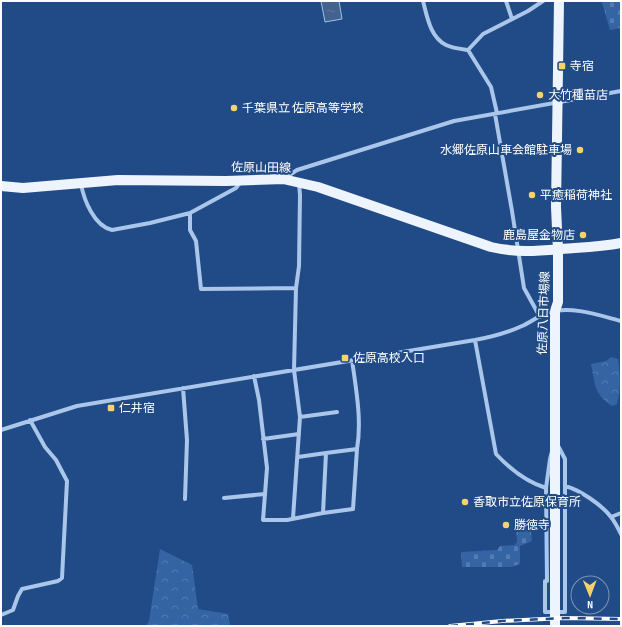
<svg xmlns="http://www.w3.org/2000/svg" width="622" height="627" font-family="'Sofia Sans Condensed','Noto Sans JP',sans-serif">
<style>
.forest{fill:url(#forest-crowns)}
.cemetery{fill:url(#cemetery-stones)}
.water{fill:url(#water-ripples);stroke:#9ec0eb}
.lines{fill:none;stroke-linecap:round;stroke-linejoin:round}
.minor{stroke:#aac6ea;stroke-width:4}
.primary{stroke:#eef4fe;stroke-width:10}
.rail-casing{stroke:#fff;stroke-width:4}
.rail{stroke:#214b86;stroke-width:2.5;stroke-dasharray:8;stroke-linecap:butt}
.poi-dot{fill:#f6d26c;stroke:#214b86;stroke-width:1.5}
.labels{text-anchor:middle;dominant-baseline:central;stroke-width:4;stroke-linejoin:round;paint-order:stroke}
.poi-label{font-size:12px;fill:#fff;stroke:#214b86;text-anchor:start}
.street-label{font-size:12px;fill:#fff;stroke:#214b86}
</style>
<defs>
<pattern id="forest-crowns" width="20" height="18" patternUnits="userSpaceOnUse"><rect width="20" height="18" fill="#3564a4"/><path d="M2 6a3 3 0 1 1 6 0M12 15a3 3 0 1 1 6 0" fill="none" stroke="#537bb2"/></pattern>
<pattern id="cemetery-stones" width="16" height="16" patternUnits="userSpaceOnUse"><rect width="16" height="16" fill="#3564a4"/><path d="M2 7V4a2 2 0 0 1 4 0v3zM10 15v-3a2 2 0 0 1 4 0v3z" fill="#537bb2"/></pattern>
<pattern id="water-ripples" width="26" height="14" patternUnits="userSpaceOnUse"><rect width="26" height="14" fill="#43628d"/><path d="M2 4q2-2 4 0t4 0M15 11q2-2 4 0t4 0" fill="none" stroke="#5f7a9e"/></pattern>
</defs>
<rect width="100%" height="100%" fill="#214b86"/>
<!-- forest -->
<path class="forest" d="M611 357 618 359C620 373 621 390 617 404L612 406C594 394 595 384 591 364L606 361Z
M160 549 192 565 198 609 228 614 230 625 229 626H146L149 621Z"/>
<!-- cemetery -->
<path class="cemetery" d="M599 1H621V28L610 30 602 2Z
M530 523 532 541 520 546V564L511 567H462L461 552 497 550 500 546 515 545 517 542 516 524Z"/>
<!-- water -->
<path class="water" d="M321 1H339L342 19 325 22Z"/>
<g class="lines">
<!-- minor -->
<path class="minor" d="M423 1C427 16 430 37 446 45 452 48 461 49 468 50L491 87 497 113
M506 1 512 19
M468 50 483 34 528 11 543 1
M495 114 512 211 524 288 540 317
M285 178 297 170 454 121 621 91
M81 184C84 200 94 226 112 230L150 223 190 213 236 188 241 181
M190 213V230L196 241 201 289 296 288
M475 340 496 454C510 469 526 482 546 488
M352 360C356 389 362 420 357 449
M254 376 259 400 267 468 263 520H287L323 513 326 453 298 457
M183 388 187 440 185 499
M300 417 337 412
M1 430 77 406 475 340C491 337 507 333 522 326 530 323 541 314 549 312 573 306 598 315 621 321
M263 439 299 434
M555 440 565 459V612H545V581H547L546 488 550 459Z
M565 486C580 490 602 505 611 517 615 522 618 528 621 534
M224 498 265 494
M323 513 353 509 357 449 326 453
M611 517 621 513
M293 518 300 417 294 370 296 288 299 266 300 195 299 183
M1 615 13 610 18 596 22 589 58 581 62 578 67 481 56 460 45 447 30 420"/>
<!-- primary -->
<path class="primary" d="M1 186 23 188 118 180 226 181 283 179 318 187 491 247C521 254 545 250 575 248 590 247 605 246 621 243
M555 626V311L558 302V250L556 207 559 1"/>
<defs>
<path id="rail" d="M450 626 502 621 565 618 621 619"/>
</defs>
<!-- rail casing -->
<use href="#rail" class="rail-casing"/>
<!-- rail -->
<use href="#rail" class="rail"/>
</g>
<!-- markers -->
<g class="poi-dot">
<rect x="558" y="62" width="8" height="8" rx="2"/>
<circle cx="540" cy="95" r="4"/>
<circle cx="234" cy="108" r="4"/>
<circle cx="580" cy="150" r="4"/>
<circle cx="532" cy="195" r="4"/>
<circle cx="583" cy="235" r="4"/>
<rect x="341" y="354" width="8" height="8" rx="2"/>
<rect x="107" y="404" width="8" height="8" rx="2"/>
<circle cx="465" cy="502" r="4"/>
<circle cx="506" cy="525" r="4"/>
</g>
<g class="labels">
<!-- poi labels -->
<g class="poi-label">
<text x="570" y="66">寺宿</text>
<text x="548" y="95">大竹種苗店</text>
<text x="242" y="108">千葉県立 佐原高等学校</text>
<text x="572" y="150" text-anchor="end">水郷佐原山車会館駐車場</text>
<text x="540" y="195">平癒稲荷神社</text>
<text x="575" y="235" text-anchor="end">鹿島屋金物店</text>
<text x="353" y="358">佐原高校入口</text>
<text x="119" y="408">仁井宿</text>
<text x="473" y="502">香取市立佐原保育所</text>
<text x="514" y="525">勝徳寺</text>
</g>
<!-- street labels -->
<g class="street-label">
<text transform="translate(261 168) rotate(1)">佐原山田線</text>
<text transform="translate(544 313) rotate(-88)">佐原八日市場線</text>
</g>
</g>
<!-- border -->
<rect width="622" height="627" fill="none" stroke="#ffffff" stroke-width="4"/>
<!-- north arrow -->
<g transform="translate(590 595) rotate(179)"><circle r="19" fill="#214b86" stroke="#7a93b6"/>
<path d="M0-3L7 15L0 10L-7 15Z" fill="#f6d26c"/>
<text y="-6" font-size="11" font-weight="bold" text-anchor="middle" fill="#ffffff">N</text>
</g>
</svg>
